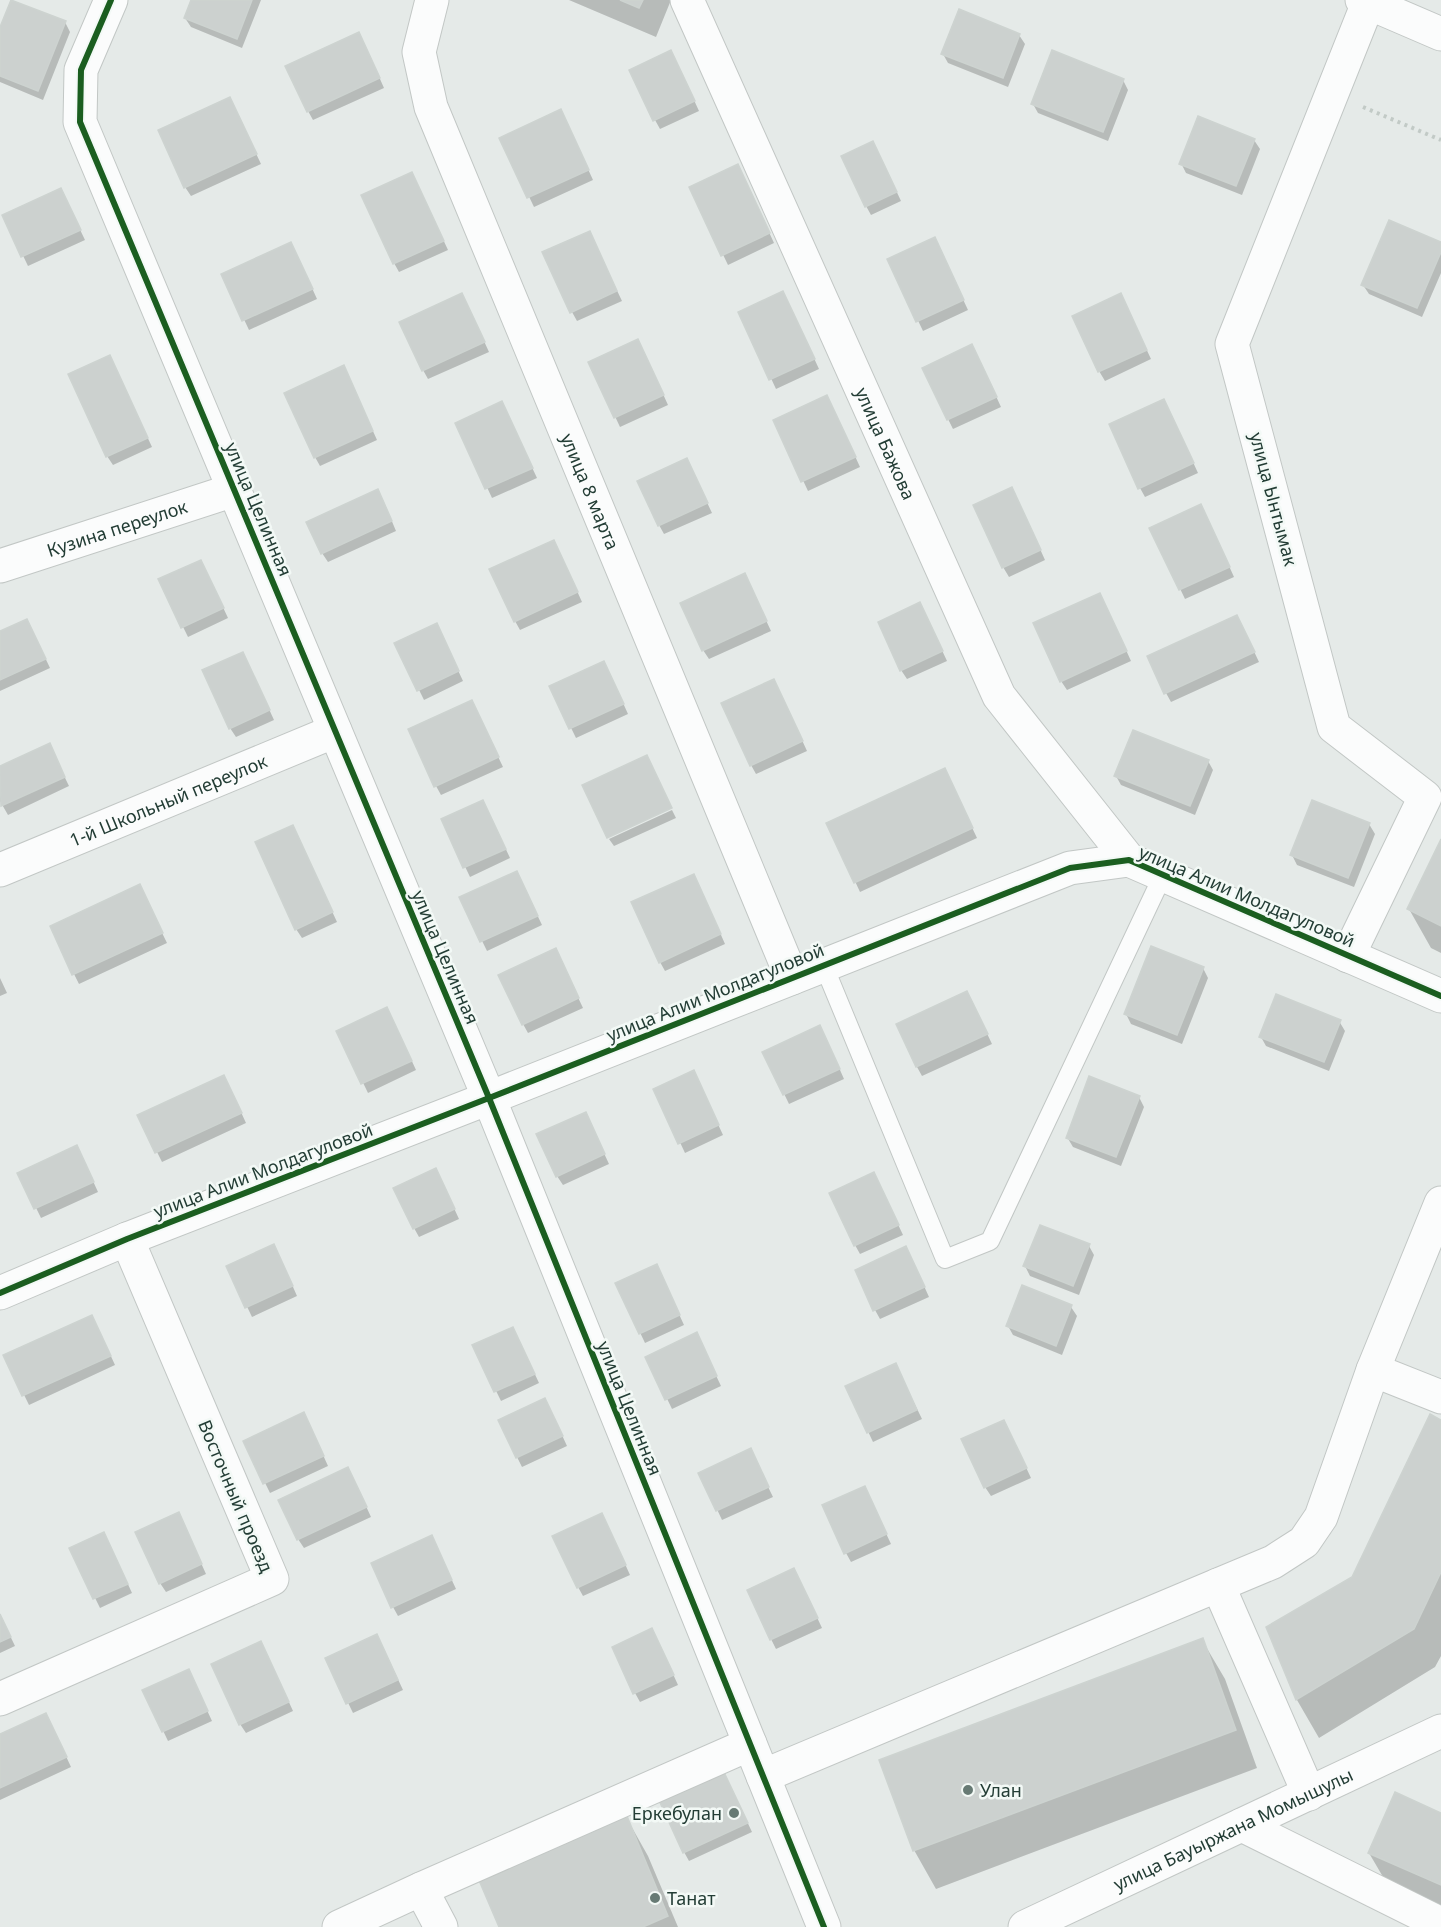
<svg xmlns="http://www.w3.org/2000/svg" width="1441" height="1927" font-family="'Noto Sans',sans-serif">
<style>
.shadow{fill:#0003}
.building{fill:#ccd1cf;stroke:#cdd3d0;stroke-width:1.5}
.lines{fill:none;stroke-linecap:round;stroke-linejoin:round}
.service-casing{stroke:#c2c7c5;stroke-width:20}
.minor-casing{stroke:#c2c7c5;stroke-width:35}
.tertiary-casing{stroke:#c2c7c5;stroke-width:35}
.path{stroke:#c2cac6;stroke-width:4;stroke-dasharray:3 4.5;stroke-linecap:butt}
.service{stroke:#fbfcfc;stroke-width:18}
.minor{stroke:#fbfcfc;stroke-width:33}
.tertiary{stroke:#fbfcfc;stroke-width:33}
.cycleway-casing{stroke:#f3f9f6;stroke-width:10}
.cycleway{stroke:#1b5e20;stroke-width:6}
.poi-dot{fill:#677a74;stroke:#f3f9f6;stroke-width:2}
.labels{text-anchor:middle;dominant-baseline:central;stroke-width:5;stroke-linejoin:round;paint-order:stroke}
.street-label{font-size:18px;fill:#233d35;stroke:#f3f9f6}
.poi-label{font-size:18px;fill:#233d35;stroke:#f3f9f6;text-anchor:start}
</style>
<rect width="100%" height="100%" fill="#e5eae8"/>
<!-- shadow -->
<path class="shadow" d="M192 0H261L242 48 191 27 185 18Z
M569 0H671L656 37Z
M65 22 70 32 43 100 0 82V31Z
M1019 35 1025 44 1008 87 948 63 943 54Z
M364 43 384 88 313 120 308 111Z
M676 61 699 111 660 129 655 120Z
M1123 80 1128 90 1108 141 1038 113 1033 104Z
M230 99 261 164 191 196 185 187Z
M566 121 593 180 534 207 501 138Z
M1254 140 1260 149 1242 195 1186 173 1181 163Z
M878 152 901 201 871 215 866 206Z
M412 173 448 250 399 272 394 263Z
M743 176 774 243 728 265 691 188Z
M61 190 85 240 28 266 4 216Z
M594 242 622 301 577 321 572 312Z
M1441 244V273L1422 317 1369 294 1363 285Z
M939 248 968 310 923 331 889 260Z
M296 253 317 299 249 330 223 275Z
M788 302 819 369 776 389 740 312Z
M467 304 489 352 428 379 423 370Z
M1125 304 1151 359 1105 381 1099 371Z
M643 350 668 405 620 427 590 363Z
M977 355 1001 407 953 429 948 419Z
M114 366 152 447 113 465 107 456Z
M348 376 377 440 320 466 315 457Z
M832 406 860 467 808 491 775 421Z
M1169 410 1198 473 1145 497 1140 488Z
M506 412 537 478 492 498 457 423Z
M687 460 712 513 664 534 659 525Z
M1017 498 1045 560 1009 577 1003 567Z
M383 500 396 531 328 562 322 553Z
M1206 515 1234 577 1185 599 1151 528Z
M559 551 582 602 520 630 515 621Z
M206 571 228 618 188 637 160 580Z
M749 584 771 631 709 659 703 650Z
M1105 604 1131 661 1067 690 1061 681Z
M925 614 947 661 907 679 901 670Z
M1242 626 1259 662 1171 702 1166 693Z
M32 630 50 668 0 691V633Z
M441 634 463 681 424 700 396 643Z
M248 663 274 720 236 737 230 728Z
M609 672 628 714 576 738 551 687Z
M779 690 807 751 756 774 751 765Z
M472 702 503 767 441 795 436 786Z
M49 745 69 786 8 815 0 801V767Z
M1208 761 1213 770 1195 815 1121 785 1116 776Z
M949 779 977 838 860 892 828 823Z
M672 810 676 818 614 846 609 839Z
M488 811 510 858 470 877 443 820Z
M1369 824 1375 834 1354 887 1297 865 1292 855Z
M293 827 337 922 302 938 296 929Z
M1441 842V953L1431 948 1409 909Z
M517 873 542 925 487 951 461 898Z
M699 885 725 944 665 971 660 962Z
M144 896 167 943 79 984 74 974Z
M560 959 583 1008 528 1033 523 1024Z
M1203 968 1208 978 1182 1044 1131 1024 1126 1014Z
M0 978 7 993 0 996Z
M972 1002 992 1044 922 1076 917 1067Z
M392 1018 416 1070 368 1093 338 1031Z
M1339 1021 1345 1031 1329 1071 1266 1046 1261 1037Z
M825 1036 844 1079 789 1104 764 1052Z
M698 1081 723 1135 685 1153 655 1089Z
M229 1086 246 1123 162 1162 139 1116Z
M1139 1097 1144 1107 1121 1166 1073 1147 1067 1137Z
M590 1123 609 1164 563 1185 557 1176Z
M82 1157 98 1192 41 1218 19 1173Z
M441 1180 459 1219 419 1237 414 1228Z
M879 1184 903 1235 860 1254 855 1245Z
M1089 1246 1094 1255 1079 1295 1030 1276 1025 1266Z
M279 1255 297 1296 252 1317 228 1267Z
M911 1257 929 1297 880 1319 875 1310Z
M661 1275 684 1325 645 1343 617 1284Z
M1023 1287 1071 1307 1077 1316 1062 1355 1013 1335 1008 1326Z
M97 1326 115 1365 29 1405 5 1356Z
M518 1338 539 1383 501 1401 474 1346Z
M701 1344 721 1386 672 1409 647 1357Z
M900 1374 922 1419 873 1442 847 1387Z
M550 1409 567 1446 522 1467 517 1457Z
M1441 1421V1656L1435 1667 1319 1738 1297 1700 1268 1627 1353 1578Z
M309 1424 328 1466 270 1493 245 1442Z
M1009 1431 1031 1478 991 1496 985 1487Z
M755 1460 773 1497 722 1520 700 1473Z
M353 1478 371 1517 304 1548 298 1539Z
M869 1497 891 1544 851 1562 846 1553Z
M183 1523 206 1574 166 1592 160 1583Z
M607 1524 630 1575 583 1596 578 1587Z
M109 1543 132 1593 100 1608 71 1549Z
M436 1546 456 1589 398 1616 393 1607Z
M799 1579 822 1628 776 1649 771 1639Z
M0 1615 15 1646 0 1653Z
M657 1639 678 1685 640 1702 635 1693Z
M1202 1640 1225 1679 1257 1768 936 1889 914 1850Z
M382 1645 403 1690 353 1713 327 1659Z
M266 1652 293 1711 246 1733 240 1724Z
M193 1680 212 1721 168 1741 144 1691Z
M51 1724 71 1767 0 1800V1736Z
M727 1779 752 1832 689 1861 684 1852Z
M1441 1814V1907L1386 1882 1369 1853Z
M626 1817 648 1856 678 1927H500Z"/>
<!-- building -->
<path class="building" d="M11 0 66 21 38 91 0 76V27Z
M191 0H252L237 39 184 18Z
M620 0H643L639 8Z
M959 9 1020 34 1003 78 941 54Z
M359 32 380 78 307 112 285 66Z
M671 50 695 101 653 121 629 70Z
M1052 50 1124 79 1103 132 1031 104Z
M230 97 257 154 184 188 158 130Z
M561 109 589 170 527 198 499 138Z
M1198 116 1255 139 1236 186 1179 164Z
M873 141 897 192 865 207 841 156Z
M738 164 770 233 721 256 689 187Z
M412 172 444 241 393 264 361 195Z
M61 188 81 230 21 257 2 215Z
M1389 220 1441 242V252L1417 308 1361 285Z
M590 231 617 291 570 313 542 252Z
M935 237 964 300 916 322 887 259Z
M291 242 313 289 242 321 221 274Z
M783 291 815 359 769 380 738 312Z
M462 293 485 342 422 371 399 322Z
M1121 293 1147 350 1098 372 1072 316Z
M638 339 664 395 614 418 588 362Z
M972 344 997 397 947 420 922 368Z
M110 355 148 438 106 457 68 374Z
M344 365 373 431 314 458 284 393Z
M827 395 856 457 801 482 773 420Z
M1164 399 1194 463 1138 489 1109 424Z
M502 401 533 468 485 489 455 423Z
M687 458 708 503 658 526 637 481Z
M1012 487 1041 550 1002 568 973 505Z
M378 489 392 521 321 554 306 522Z
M1201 504 1230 567 1179 590 1149 528Z
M554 540 578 592 514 622 489 569Z
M201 560 224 608 181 628 158 579Z
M745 573 767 621 702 651 680 603Z
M1100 593 1127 651 1060 682 1033 623Z
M920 602 943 651 900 671 878 622Z
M1237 615 1255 652 1164 694 1147 656Z
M27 619 46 659 0 680V631Z
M437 623 459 671 417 691 394 643Z
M243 652 270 710 229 729 202 670Z
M604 661 624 704 569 729 549 686Z
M774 679 803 741 750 766 721 703Z
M472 700 499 757 434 787 408 729Z
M1133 730 1209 760 1190 806 1114 776Z
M50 743 65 777 1 806 0 766Z
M647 755 672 808 607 838 582 785Z
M945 768 973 828 854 883 826 823Z
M483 800 506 849 463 868 441 819Z
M1312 800 1370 823 1348 878 1290 855Z
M293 825 333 912 295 930 255 842Z
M1441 839V926L1407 909Z
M517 871 538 916 480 942 459 897Z
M694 874 721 934 659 963 631 902Z
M140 884 163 933 72 975 50 926Z
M1151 946 1204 967 1177 1035 1124 1014Z
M556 948 579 998 522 1025 498 975Z
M967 991 988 1034 916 1067 896 1024Z
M1276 994 1341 1020 1324 1062 1259 1037Z
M387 1007 412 1061 361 1084 336 1031Z
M820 1025 840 1069 783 1095 762 1052Z
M694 1070 719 1125 678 1144 653 1089Z
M224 1075 242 1113 155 1153 137 1115Z
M1089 1076 1140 1096 1116 1157 1066 1138Z
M586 1112 605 1154 556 1177 536 1134Z
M77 1145 94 1182 34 1209 17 1173Z
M436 1168 455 1209 413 1229 393 1188Z
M874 1172 899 1225 854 1246 829 1193Z
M1040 1225 1090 1244 1073 1286 1023 1266Z
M274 1244 293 1286 245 1308 226 1266Z
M906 1246 925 1287 873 1311 855 1270Z
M657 1264 680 1315 639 1334 615 1283Z
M1022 1285 1072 1305 1056 1346 1006 1326Z
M92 1315 111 1356 22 1396 3 1355Z
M513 1327 535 1374 494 1392 472 1345Z
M697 1332 717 1376 665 1400 645 1357Z
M896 1363 917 1410 867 1433 845 1386Z
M545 1398 563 1436 516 1458 498 1420Z
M304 1412 324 1456 263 1484 243 1441Z
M1430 1414 1441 1420V1572L1414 1629 1296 1700 1266 1627 1352 1577Z
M1004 1420 1027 1468 984 1488 961 1439Z
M751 1448 769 1487 716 1511 698 1473Z
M348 1467 367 1507 297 1540 278 1500Z
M865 1486 887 1534 844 1554 822 1505Z
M179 1512 202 1564 159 1584 135 1532Z
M602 1513 626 1565 577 1588 552 1536Z
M104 1532 128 1584 93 1599 69 1548Z
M432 1535 452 1580 391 1608 371 1563Z
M794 1568 818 1618 770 1640 747 1590Z
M0 1614 11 1637 0 1642Z
M652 1628 674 1675 633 1694 612 1647Z
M377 1634 398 1680 346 1704 325 1658Z
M1203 1638 1236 1730 913 1851 879 1760Z
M261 1641 289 1702 239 1725 211 1664Z
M189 1669 208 1711 162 1732 142 1690Z
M46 1713 67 1757 0 1788V1734Z
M722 1768 748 1823 683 1853 658 1798Z
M1395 1792 1441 1813V1885L1368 1853Z
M627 1816 668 1916 643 1927H499L478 1878Z"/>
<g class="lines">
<defs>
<path id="service" d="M824 966 945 1259 990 1241 1163 875"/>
<g id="minor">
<path d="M111 0 81 70 80 122 489 1098 824 1927"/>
<path id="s1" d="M432 0 419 52 431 107 792 978"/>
<path id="s2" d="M687 0 999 696 1129 860"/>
<path id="s3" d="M0 566 234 490"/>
<path id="s4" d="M0 870 335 731"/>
<path d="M1348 956 1425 797 1334 727 1232 344 1368 3"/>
<path d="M0 1293 127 1239 489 1098 1070 868 1129 860 1441 996"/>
<path d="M1373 1370 1441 1397"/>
<path d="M1218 1585 1309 1794"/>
<path d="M0 1699 272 1579 127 1239"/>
<path d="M763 1776 1218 1585 1273 1562 1304 1542 1321 1517 1373 1370 1441 1203"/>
<path d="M1242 1825 1441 1924"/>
<path d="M421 1889 441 1927"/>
<path d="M339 1927 421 1889 750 1744"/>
<path id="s5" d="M1025 1927 1441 1731"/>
</g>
<path id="tertiary" d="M1362 0 1441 34"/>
</defs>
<!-- service casing -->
<use href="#service" class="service-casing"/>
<!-- minor casing -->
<use href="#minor" class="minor-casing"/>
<!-- tertiary casing -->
<use href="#tertiary" class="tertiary-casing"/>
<!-- path -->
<path class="path" d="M1363 107 1441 140"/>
<!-- service -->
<use href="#service" class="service"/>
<!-- minor -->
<use href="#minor" class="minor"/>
<!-- tertiary -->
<use href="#tertiary" class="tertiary"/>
<defs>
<path id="cycleway" d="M111 0 81 70 80 122 489 1098 824 1927
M0 1293 127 1239 489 1098 1070 868 1129 860 1441 996"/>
</defs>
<!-- cycleway casing -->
<use href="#cycleway" class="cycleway-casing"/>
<!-- cycleway -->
<use href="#cycleway" class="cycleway"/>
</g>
<!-- markers -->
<g class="poi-dot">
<circle cx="968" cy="1790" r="6"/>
<circle cx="734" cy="1813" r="6"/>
<circle cx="655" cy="1898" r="6"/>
</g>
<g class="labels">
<!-- street labels -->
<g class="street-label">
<text stroke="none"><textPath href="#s2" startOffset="486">улица Бажова</textPath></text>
<text stroke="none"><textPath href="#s1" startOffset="526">улица 8 марта</textPath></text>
<text transform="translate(1274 499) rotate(75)">улица Ынтымак</text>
<text transform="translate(259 509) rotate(67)">улица Целинная</text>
<text stroke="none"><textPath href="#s3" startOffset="123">Кузина переулок</textPath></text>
<text stroke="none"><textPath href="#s4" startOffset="182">1-й Школьный переулок</textPath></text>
<text transform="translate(1247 896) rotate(23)">улица Алии Молдагуловой</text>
<text transform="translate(446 957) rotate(67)">улица Целинная</text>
<text transform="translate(715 992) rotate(-22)">улица Алии Молдагуловой</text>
<text transform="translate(263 1170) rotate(-21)">улица Алии Молдагуловой</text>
<text transform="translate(630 1408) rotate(68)">улица Целинная</text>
<text transform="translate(236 1496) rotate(67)">Восточный проезд</text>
<text stroke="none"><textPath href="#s5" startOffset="230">улица Бауыржана Момышулы</textPath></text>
</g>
<!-- poi labels -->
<g class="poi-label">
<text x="980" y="1790">Улан</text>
<text x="722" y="1813" text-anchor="end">Еркебулан</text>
<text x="667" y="1898">Танат</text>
</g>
</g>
</svg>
